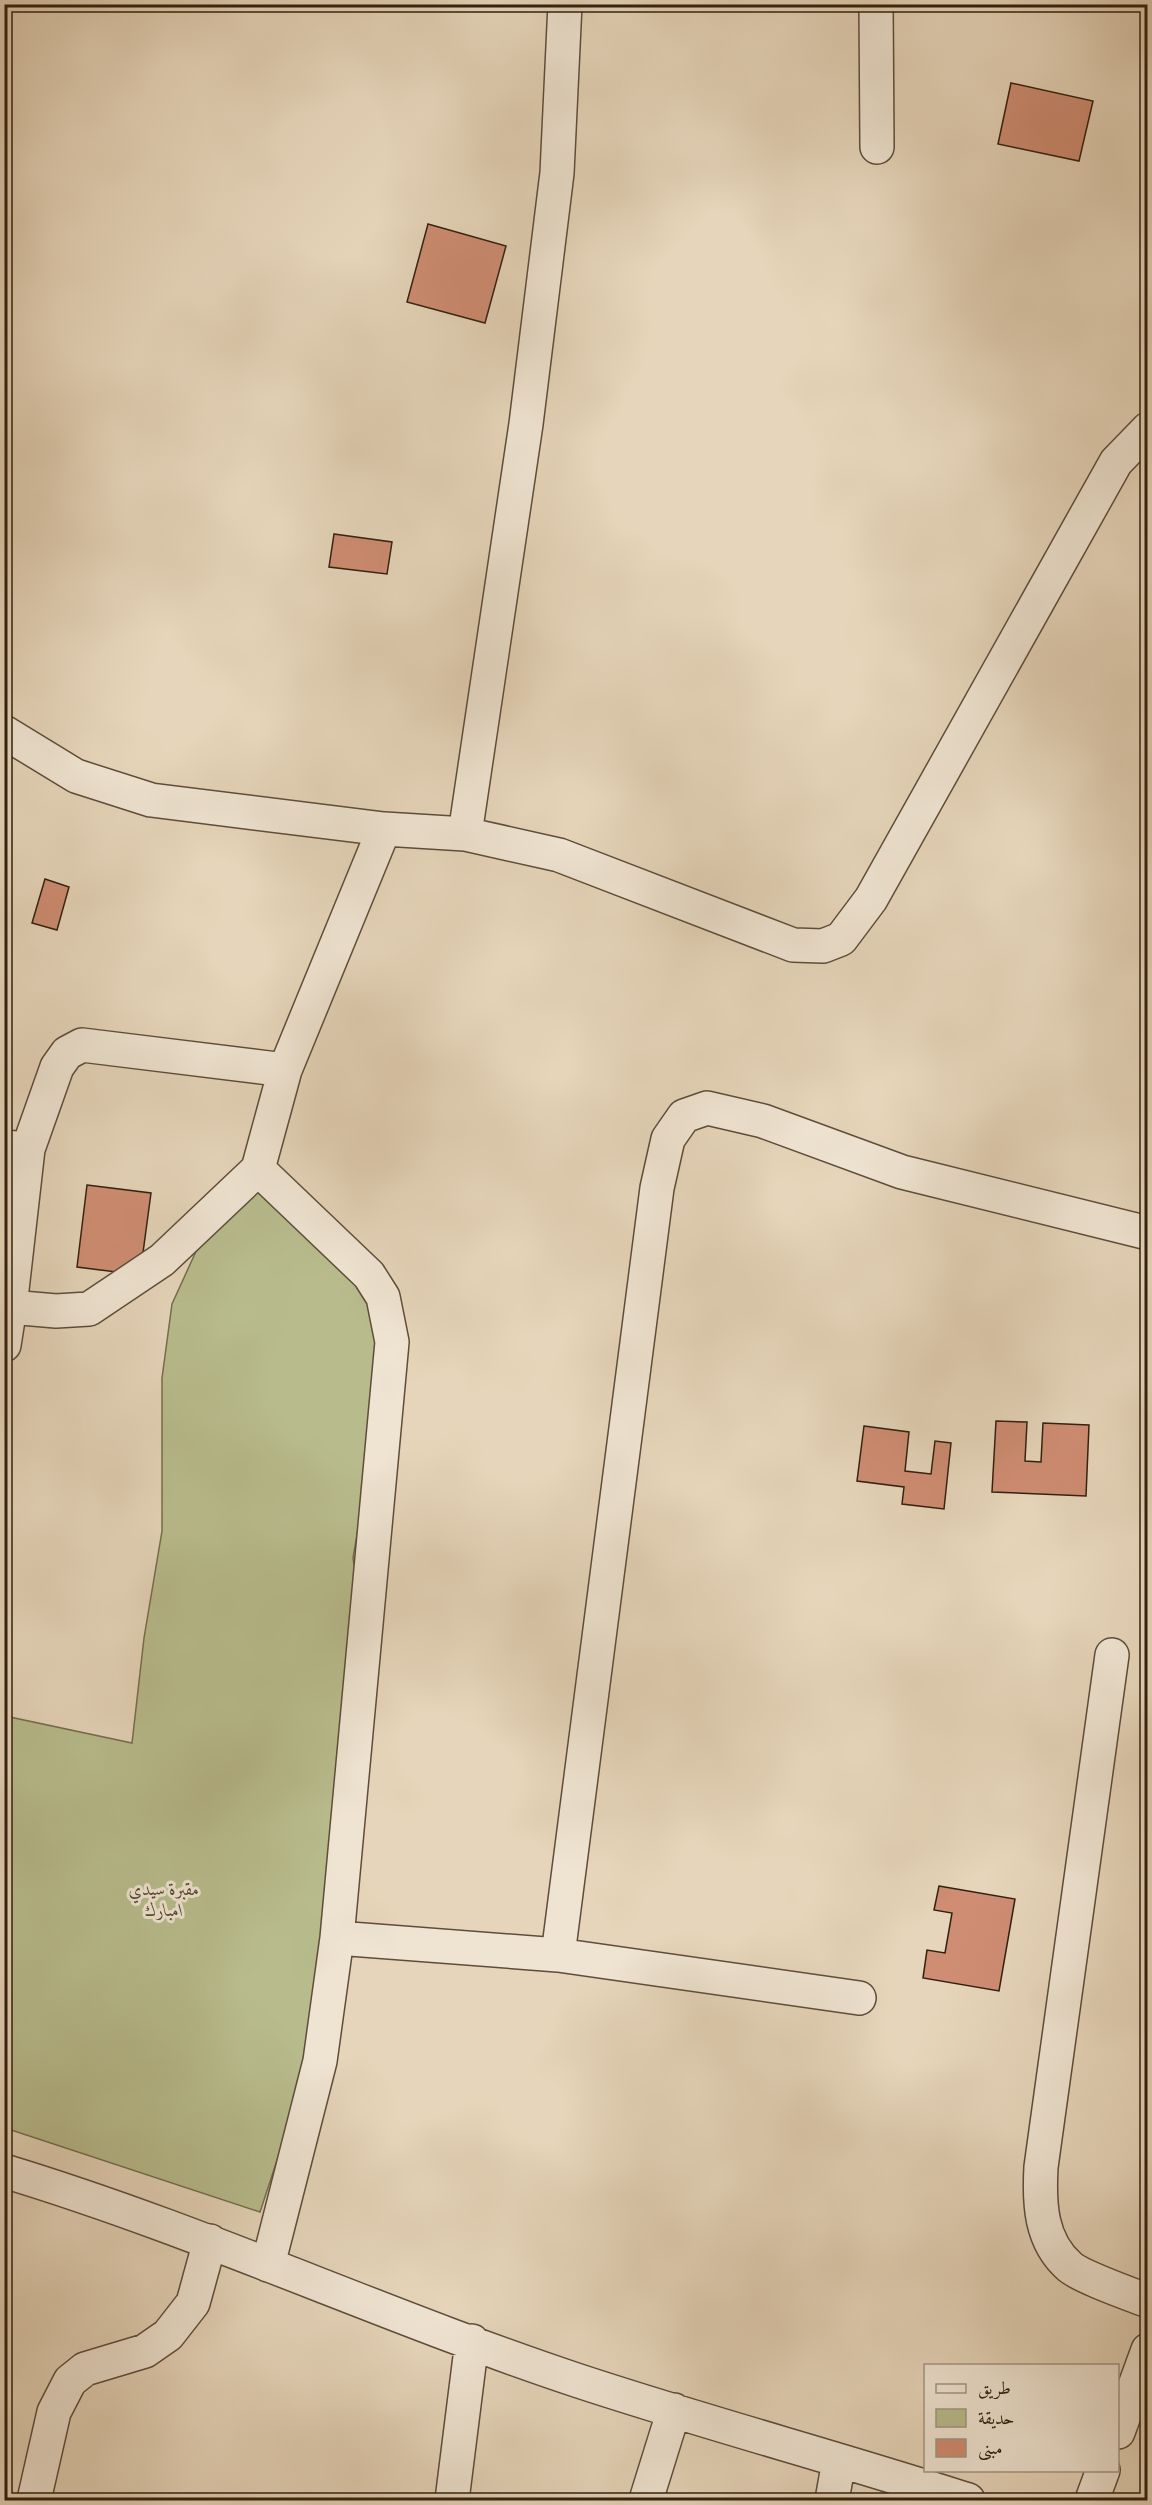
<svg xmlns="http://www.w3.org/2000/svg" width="1152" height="2505" font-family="'IM FELL English',Amiri,serif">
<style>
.green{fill:#b8bc8d;stroke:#746e4e;stroke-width:1.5}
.building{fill:#cf8d73;stroke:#31200f;stroke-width:1.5}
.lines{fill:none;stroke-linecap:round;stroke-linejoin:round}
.minor-casing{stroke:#5e4d3a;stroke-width:36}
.minor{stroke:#efe4d2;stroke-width:33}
.labels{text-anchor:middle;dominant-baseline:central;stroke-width:6;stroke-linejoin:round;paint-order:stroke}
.park-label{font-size:18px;font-style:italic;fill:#53472e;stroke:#efe4d2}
</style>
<rect width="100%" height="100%" fill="#e6d5ba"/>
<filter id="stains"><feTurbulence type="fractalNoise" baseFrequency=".00333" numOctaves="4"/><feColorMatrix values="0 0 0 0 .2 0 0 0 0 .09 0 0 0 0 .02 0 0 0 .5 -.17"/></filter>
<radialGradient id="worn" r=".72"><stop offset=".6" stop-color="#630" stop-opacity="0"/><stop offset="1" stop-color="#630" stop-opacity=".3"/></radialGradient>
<!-- green -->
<path class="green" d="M280 1181 383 1307 370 1459 353 1558 360 1605 322 2012 296 2103 260 2212 5 2128V1716L132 1743 144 1638 162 1531V1378L172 1304 208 1225 244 1195Z"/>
<!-- building -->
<path class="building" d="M1011 83 1093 101 1079 161 998 144Z
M428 224 506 246 485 323 407 302Z
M334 534 392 542 387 574 329 567Z
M45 879 69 887 57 930 32 923Z
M87 1185 151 1193 140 1275 77 1267Z
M996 1421 1027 1422 1025 1461 1041 1462 1043 1423 1089 1425 1086 1496 992 1492Z
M864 1426 909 1432 905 1471 931 1474 935 1441 951 1443 944 1509 902 1504 904 1487 857 1481Z
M939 1886 1015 1899 999 1991 923 1978 927 1950 945 1953 952 1913 934 1910Z"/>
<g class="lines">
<defs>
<path id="minor" d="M876 4 877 147
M4 732 76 776 151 800 384 829 465 834 559 855 793 945 823 946 841 939 871 899 1116 462 1148 429
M465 834 526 424 557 173 565 4
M4 1147 28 1149 10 1307
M28 1149 57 1067 67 1053 82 1045 285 1070
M4 1345 10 1307 56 1311 89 1309 162 1260 258 1169
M1112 1655 1041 2167C1039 2203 1040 2241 1070 2267 1082 2277 1130 2294 1148 2301
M337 1938 558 1955 657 1188 668 1139 684 1116 707 1108 763 1121 902 1172 1148 1233
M558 1955 859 1998
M4 2171C199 2230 384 2316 576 2380 706 2423 838 2458 968 2500
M268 2265 320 2061 337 1938 392 1342 383 1297 369 1275 258 1169 285 1070 384 829
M1118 2432 1148 2350
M34 2500 54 2412 70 2381 85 2369 145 2351 168 2335 193 2303 210 2241
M452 2500 472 2341
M646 2500 674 2410
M832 2500 839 2461
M1092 2500 1103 2470"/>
</defs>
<!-- minor casing -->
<use href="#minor" class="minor-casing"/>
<!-- minor -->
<use href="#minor" class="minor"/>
</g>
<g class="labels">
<!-- park labels -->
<g class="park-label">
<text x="164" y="1890">مقبرة سيدي<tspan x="164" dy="21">امبارك</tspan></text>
</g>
</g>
<!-- margin -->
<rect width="1152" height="2505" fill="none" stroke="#e6d5ba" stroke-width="24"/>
<rect x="6" y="6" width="1140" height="2493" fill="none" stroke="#31200f" stroke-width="3"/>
<rect x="12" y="12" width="1128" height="2481" fill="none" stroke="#31200f" stroke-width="1.5"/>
<!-- legend -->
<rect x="924" y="2364" width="195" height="108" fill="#efe4d2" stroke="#a39684" stroke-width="1.5"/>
<rect x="936" y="2384" width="30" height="9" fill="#efe4d2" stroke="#a39684" stroke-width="1.5"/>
<text x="978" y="2394" font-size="18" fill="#31200f">طريق</text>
<rect x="936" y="2409" width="30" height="18" fill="#b8bc8d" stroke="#a39684" stroke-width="1.5"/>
<text x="978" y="2424" font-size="18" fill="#31200f">حديقة</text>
<rect x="936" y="2439" width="30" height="18" fill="#cf8d73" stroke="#a39684" stroke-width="1.5"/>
<text x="978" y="2454" font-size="18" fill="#31200f">مبنى</text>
<rect width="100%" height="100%" filter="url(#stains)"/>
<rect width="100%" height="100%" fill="url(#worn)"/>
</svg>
